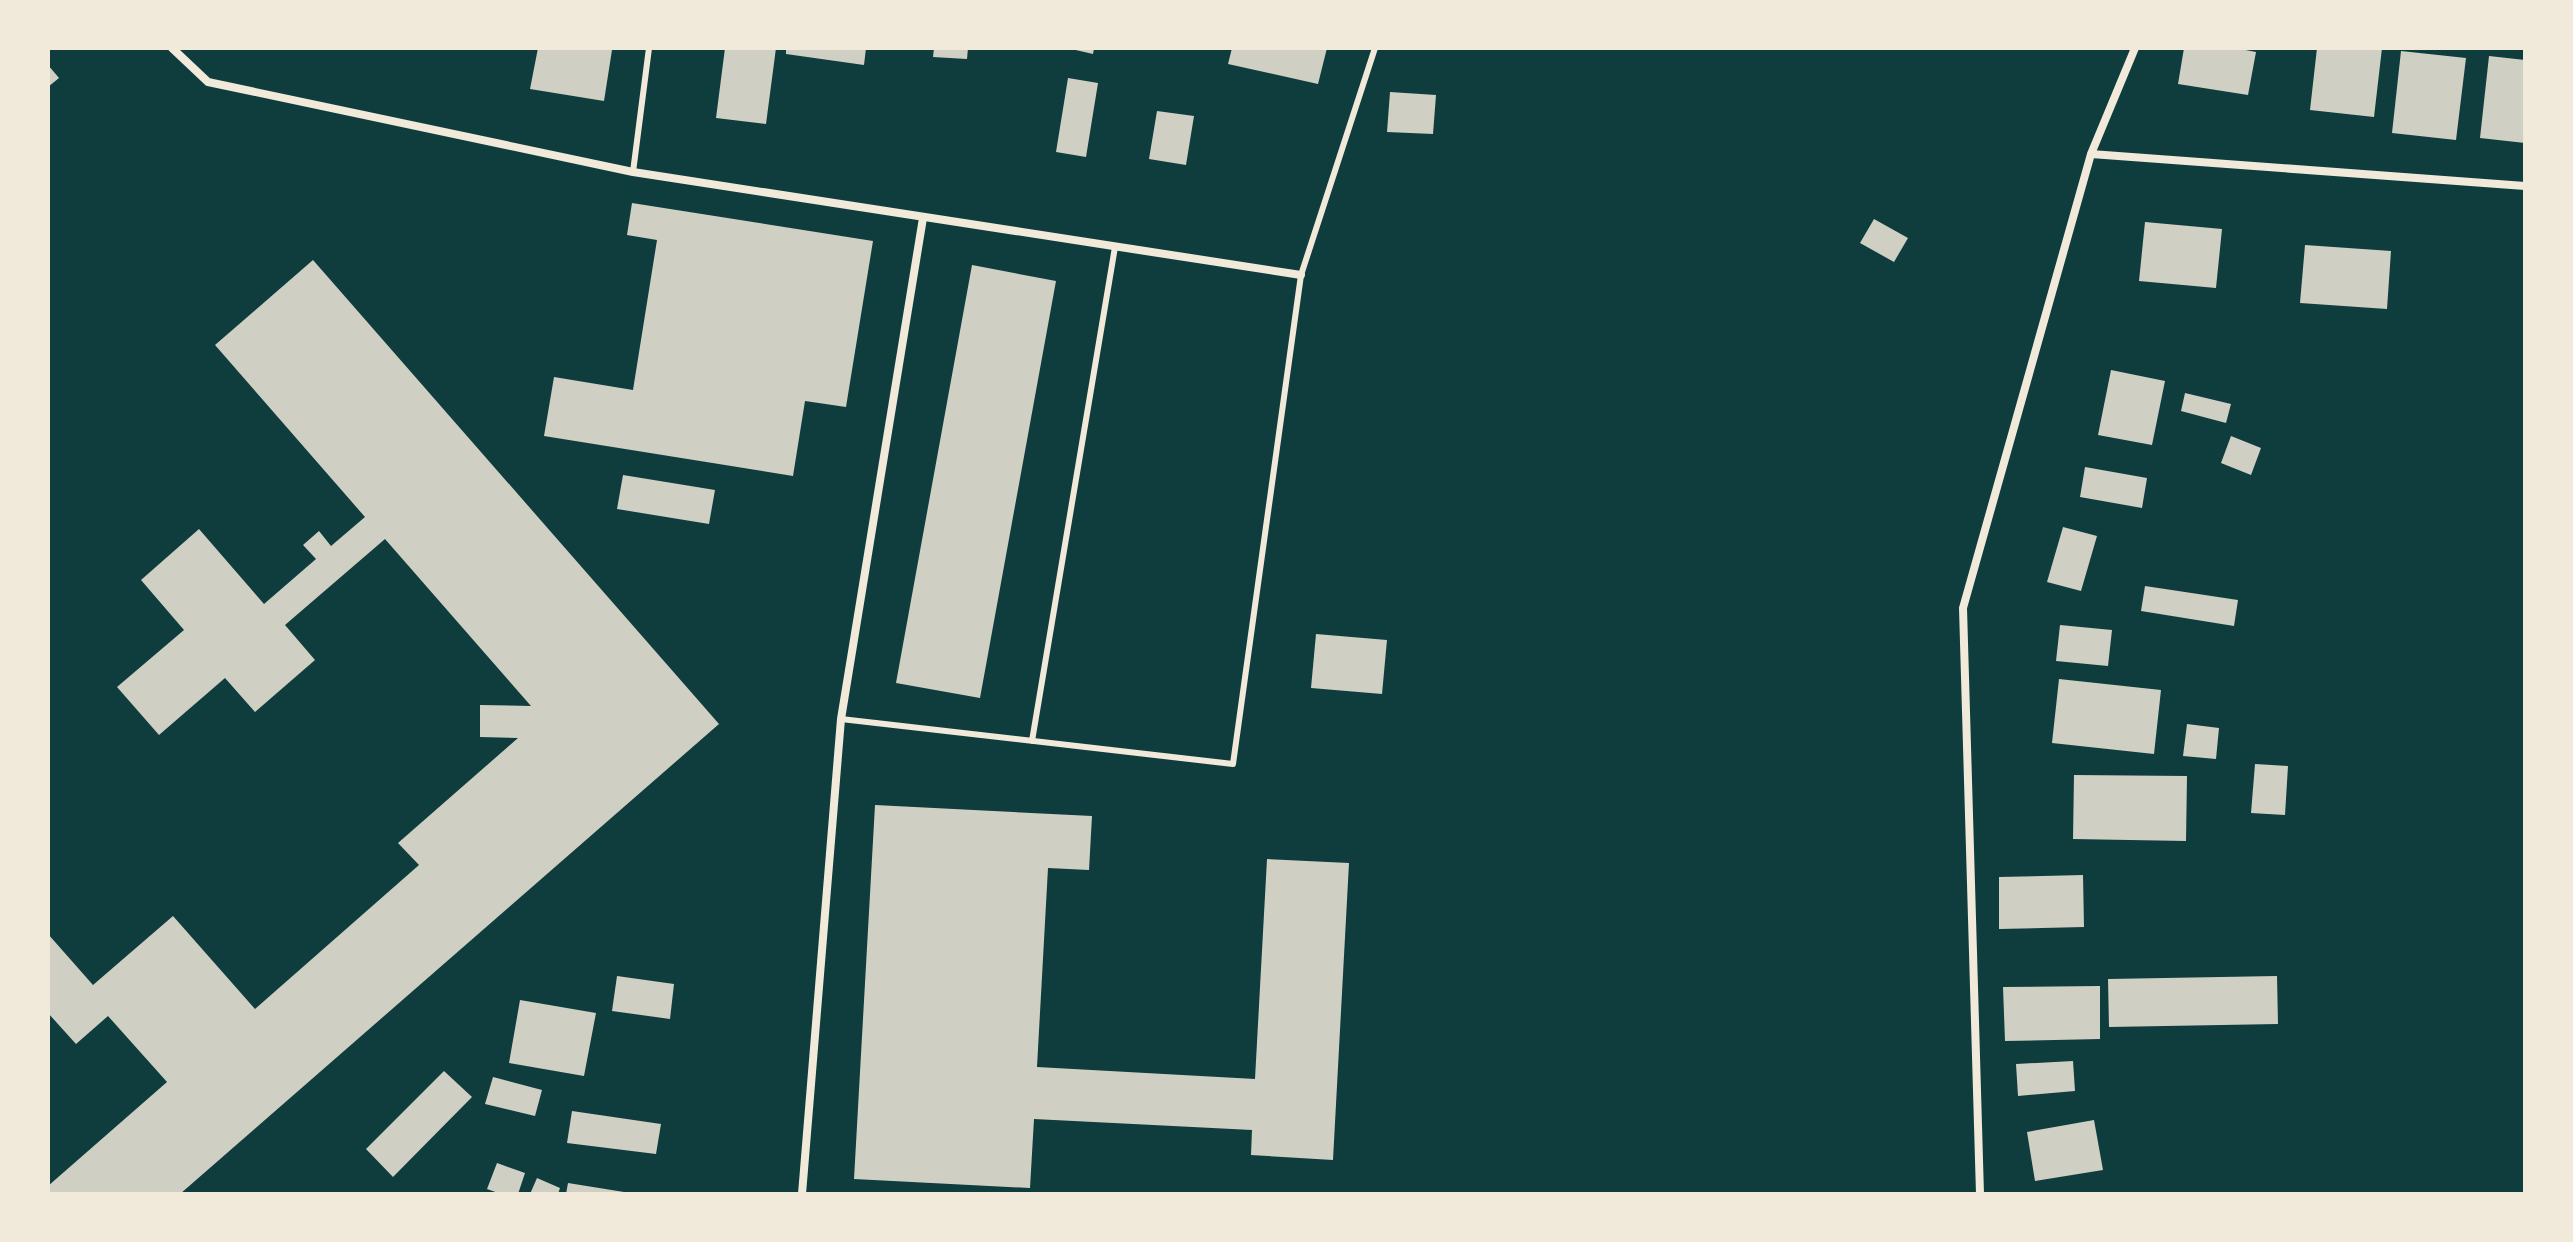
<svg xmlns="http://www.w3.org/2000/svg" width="2573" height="1242" font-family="Manrope,sans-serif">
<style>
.building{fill:#cfcfc3}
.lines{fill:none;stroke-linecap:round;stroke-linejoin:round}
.service{stroke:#f1e9da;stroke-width:6}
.minor{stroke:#f1e9da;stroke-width:8}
</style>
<rect width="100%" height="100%" fill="#0f3d3e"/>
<!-- building -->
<path class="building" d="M538 48H599L612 50 604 101 530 89Z
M725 48H776L766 124 716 118Z
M786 48H866L864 65 786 54Z
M934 48H968L967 59 933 57Z
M1067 48H1094L1093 54Z
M1232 48H1327L1318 84 1228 64Z
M2184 48H2235L2256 52 2248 95 2178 84Z
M2317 48H2382L2374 117 2310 110Z
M2401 51 2466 58 2456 140 2392 133Z
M2489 56 2525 60V143L2480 138Z
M48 65 59 78 48 87Z
M1068 78 1098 83 1086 157 1056 152Z
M1390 92 1436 95 1433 134 1387 132Z
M1157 111 1194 116 1186 165 1149 159Z
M632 203 873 241 846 407 805 401 793 476 544 436 554 377 633 390 657 240 627 235Z
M1874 219 1908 238 1894 262 1860 243Z
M2145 222 2222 229 2216 288 2139 281Z
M2305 245 2391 251 2387 309 2300 303Z
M313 260 719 724 180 1194H48V1186L167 1082 108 1016 76 1044 48 1013V934L93 985 173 916 255 1009 419 865 398 843 518 738 480 737V705L531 706 385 539 285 625 315 660 255 712 225 678 159 735 117 687 184 630 141 580 199 529 264 604 316 559 303 545 319 531 331 546 365 517 215 345Z
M972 265 1056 281 980 698 896 683Z
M2111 370 2165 381 2152 445 2098 435Z
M2185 393 2231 404 2226 423 2181 411Z
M2231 436 2261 448 2251 475 2221 463Z
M2085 467 2147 478 2142 508 2080 497Z
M623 475 715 490 709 524 617 509Z
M2063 527 2097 536 2081 591 2047 582Z
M2145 586 2238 600 2234 626 2141 611Z
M2060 625 2112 630 2108 666 2056 661Z
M1316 634 1387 640 1382 694 1311 688Z
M2059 679 2161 690 2154 754 2052 743Z
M2187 724 2219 728 2216 759 2183 756Z
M2255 764 2288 766 2285 815 2251 813Z
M2074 775 2187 776 2186 841 2073 839Z
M875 805 1092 816 1089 870 1048 868 1037 1067 1255 1079 1267 859 1349 863 1333 1160 1251 1155 1252 1130 1034 1119 1030 1188 854 1179Z
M2083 875 2084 927 1999 929V877Z
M617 976 674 984 670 1019 612 1011Z
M2277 976 2278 1024 2109 1027 2108 979Z
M2100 986V1039L2005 1041 2003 987Z
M520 1000 596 1013 584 1076 509 1063Z
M2073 1061 2075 1091 2018 1096 2016 1064Z
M444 1071 472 1097 393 1177 366 1149Z
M493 1077 542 1090 535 1116 485 1104Z
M572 1111 661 1124 656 1154 567 1143Z
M2094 1120 2103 1170 2035 1181 2027 1132Z
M497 1163 525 1173 518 1194H501L487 1189Z
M537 1178 560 1188 558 1194H530Z
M568 1183 624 1192V1194H566Z"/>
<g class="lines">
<!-- service -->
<path class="service" d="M633 172 649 48
M841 719 1233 764 1301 275 1375 48
M1032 741 1115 247"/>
<!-- minor -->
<path class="minor" d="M172 48 208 82 633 172 1301 275
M2091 154 2525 186
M802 1194 841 719 923 218
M1980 1194 1963 608 2091 154 2135 48"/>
</g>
<!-- border -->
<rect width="2573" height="1242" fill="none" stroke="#f1e9da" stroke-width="100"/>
</svg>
